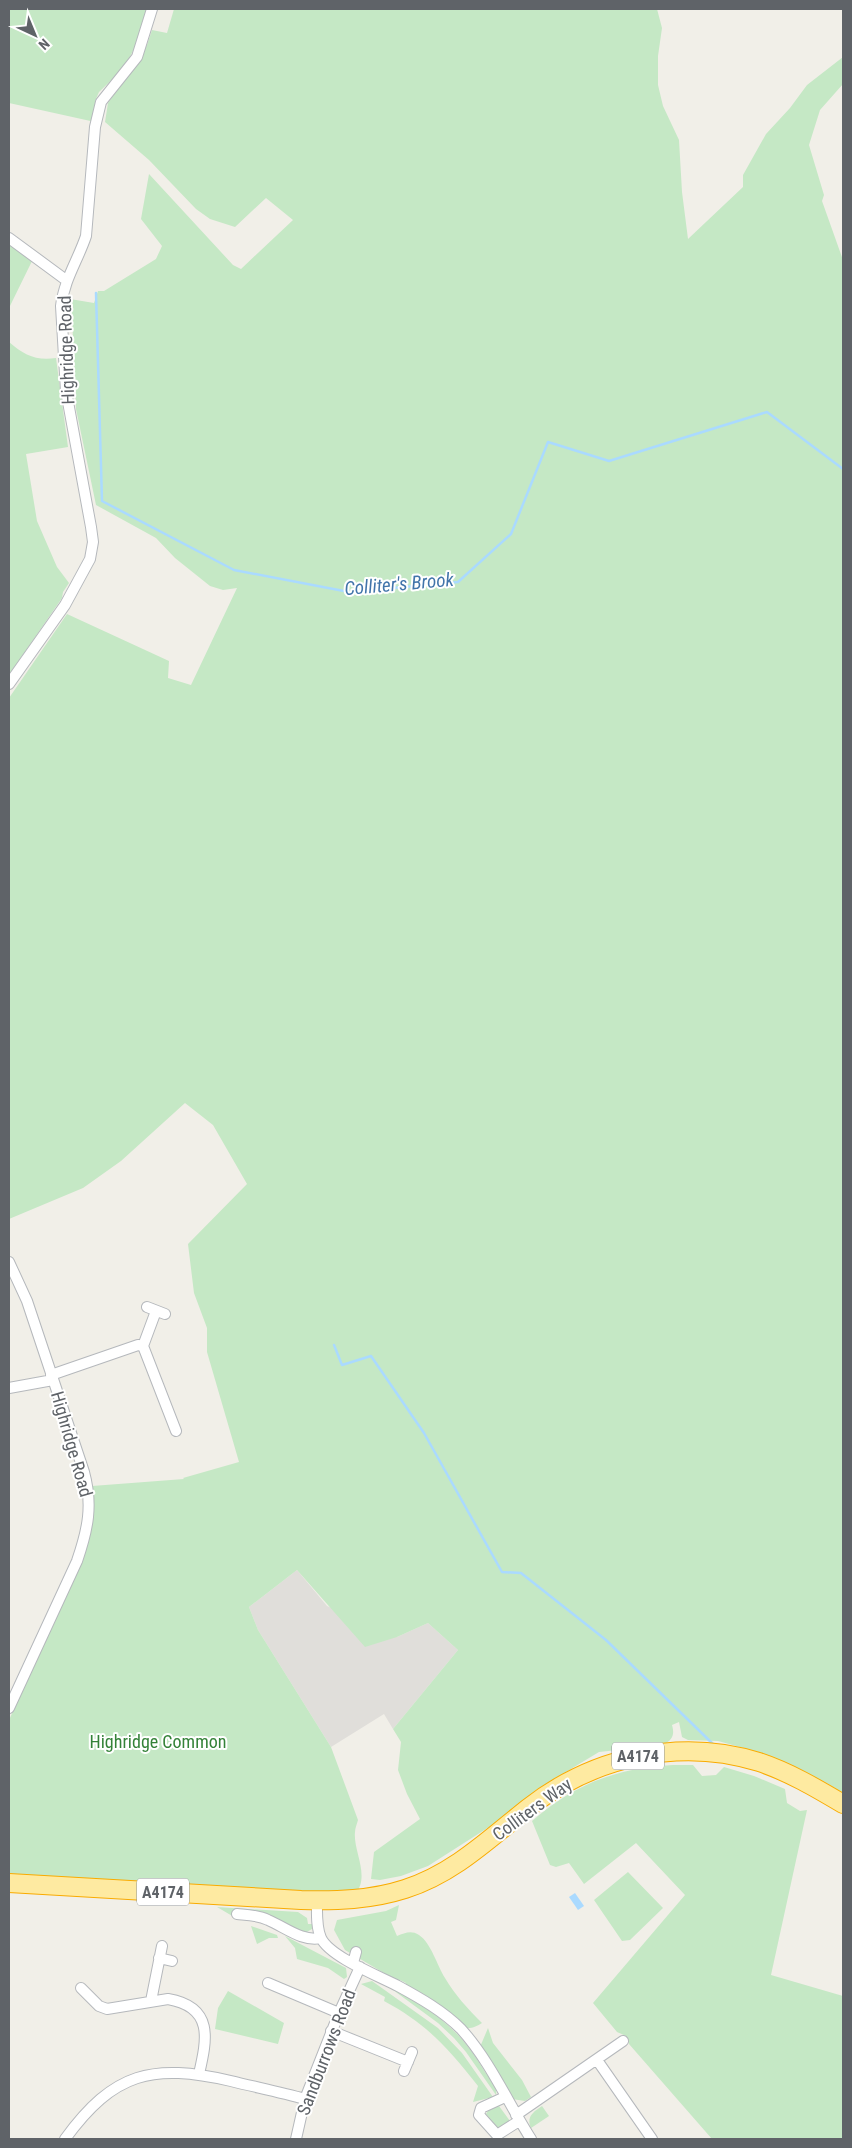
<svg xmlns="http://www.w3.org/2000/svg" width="852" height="2148" font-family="'Roboto Condensed',sans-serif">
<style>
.industrial{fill:#e0deda}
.green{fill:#c5e8c5}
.water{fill:#aadaff}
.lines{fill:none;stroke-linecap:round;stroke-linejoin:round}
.stream{stroke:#aadaff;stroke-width:2.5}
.minor-casing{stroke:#b5b8bc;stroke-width:12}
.trunk-casing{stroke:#f9ab00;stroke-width:20}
.minor{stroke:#fff;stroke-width:10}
.trunk{stroke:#feeaa1;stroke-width:18}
.labels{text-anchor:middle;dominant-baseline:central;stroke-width:4;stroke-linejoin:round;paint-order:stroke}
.shield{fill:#fff;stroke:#8f9295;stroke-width:1}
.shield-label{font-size:16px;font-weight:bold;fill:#5f6368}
.street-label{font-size:18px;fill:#5f6368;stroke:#fff}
.park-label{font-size:18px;fill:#348238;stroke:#fff}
.water-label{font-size:19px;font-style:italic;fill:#4174aa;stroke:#fff}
</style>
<rect width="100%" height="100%" fill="#f1efe8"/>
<!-- industrial -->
<path class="industrial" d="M297 1570 327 1606 397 1637 428 1623 458 1650 393 1729 384 1714 331 1747 258 1630 249 1607Z"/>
<!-- green -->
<path class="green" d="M9 9H148L137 43 124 68 99 92 95 101V122L9 103Z
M174 9H657L662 28 658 56V85L663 106 679 140 682 192 688 239 743 187V175L766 134 790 108 807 85 843 57V84L820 110 809 145 824 195 822 201 843 260V1793L825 1782 762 1753 718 1741 688 1740 682 1737 679 1722 672 1725C675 1736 672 1739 664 1745L599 1752 536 1790 500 1820 428 1866 401 1876 380 1880 371 1879 374 1852 420 1819 407 1794 398 1770 401 1742 393 1729 458 1650 428 1623 397 1637 365 1647 297 1570 249 1607 258 1630 331 1747 358 1820C357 1824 355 1828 355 1832 353 1851 370 1875 356 1893L321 1895 9 1875V1720L80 1565 91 1528 94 1503 92 1486 184 1479 183 1478 239 1462 207 1352V1328L194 1293 188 1244 247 1184 213 1125 185 1103 121 1161 83 1188 9 1219V698L67 614 169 661 168 678 191 685 237 588 223 590 210 586 175 558 156 538 96 505 76 409 72 316 70 315V299L94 303 98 291H104L156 259 162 246 141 219 149 174 233 265 241 269 293 220 266 198 235 227 210 219 196 209 149 160 105 122 108 103 147 45 152 30 167 33Z
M9 243 33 259 9 308Z
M9 342C24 355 36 361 56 358L68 447 26 454 37 521 57 567 69 583 63 592 62 598 9 675Z
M673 1765H693L702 1776 716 1775 724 1767 754 1776 785 1789 787 1803 800 1811 807 1810 771 1975 843 1996V2139H712L629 2044 626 2036 617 2032 593 2003 685 1895 636 1843 584 1884 569 1863 556 1867 550 1865 532 1821C575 1784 616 1768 673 1765Z
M628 1872 663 1908 630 1940 622 1941 594 1900Z
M399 1905 396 1920 391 1922 397 1936C405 1933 411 1930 419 1935 431 1943 437 1965 445 1978 455 1995 468 2009 482 2023 477 2026 472 2029 465 2028L405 1985 406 1983 400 1980 399 1982 345 1950 334 1930 337 1920 386 1911Z
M217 1907 298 1912 307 1918 308 1924H312V1929L305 1933 271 1918 234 1917Z
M251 1926 277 1935 278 1938H269L257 1944Z
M285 1936 346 1968 347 1977 344 1979 328 1968 297 1959 295 1948Z
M372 1981 438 2028 462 2053 493 2097 473 2102 478 2086C448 2048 427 2024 384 2001L385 1997 361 1984Z
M389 1987C433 2011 459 2027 485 2072 490 2079 498 2087 496 2095L466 2052 454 2038 438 2023Z
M228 1991 284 2023 278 2044 215 2029 218 2008Z
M488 2028 493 2043 522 2080 531 2097 525 2101 512 2099 480 2047Z
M499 2106 510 2121 501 2128H498L486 2114 489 2109Z
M542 2106 549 2116 531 2128C526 2117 533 2112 542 2106Z"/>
<!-- water -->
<path class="water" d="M575 1893 584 1906 578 1910 569 1897Z"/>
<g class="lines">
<!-- stream -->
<path class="stream" d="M96 293 102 501 234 570 349 592 458 582 511 534 548 442 609 461 767 412 843 469
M334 1345 342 1365 371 1356 424 1433 502 1572 521 1573 606 1640 714 1745"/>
<defs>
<path id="minor" d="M9 238 66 280
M9 684 65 605 90 559 93 542 91 527 66 391 61 306C64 280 78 260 86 236L95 127 101 102 137 57 152 9
M9 1262 27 1301 84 1472C93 1505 88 1529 77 1561L9 1708
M147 1307 165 1314
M143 1346 156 1311
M51 1375 138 1345 143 1346 176 1431
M9 1388 53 1380
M317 1900C317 1913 316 1927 321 1938 330 1957 379 1976 398 1986 420 1998 443 2011 461 2029 490 2061 508 2103 531 2139
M237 1914C248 1915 258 1915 268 1920 285 1927 302 1942 321 1938
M159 1958 172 1961
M353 1963 356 1952
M268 1983 339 2013
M81 1988 99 2006 107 2009 168 1999C214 2007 207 2039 199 2074
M151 2001 162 1946
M331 2031 408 2062
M597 2060 652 2139
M404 2071 412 2052
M505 2097 481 2108 479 2115 497 2135 519 2121
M516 2115 623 2041
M65 2139C114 2072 152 2063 231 2081 255 2087 280 2092 305 2099
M296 2139 305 2099 339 2013 360 1967"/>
<path id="trunk" d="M9 1883 301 1900C336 1901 371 1900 405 1889 453 1874 489 1839 528 1808 593 1757 679 1737 759 1762 789 1772 816 1788 843 1804"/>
</defs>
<!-- minor casing -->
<use href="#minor" class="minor-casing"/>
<!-- trunk casing -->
<use href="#trunk" class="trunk-casing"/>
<!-- minor -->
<use href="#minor" class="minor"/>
<!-- trunk -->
<use href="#trunk" class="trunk"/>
</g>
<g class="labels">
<!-- shield labels -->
<g class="shield">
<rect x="612" y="1742.5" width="52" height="27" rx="4"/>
<rect x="137" y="1878.5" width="52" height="27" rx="4"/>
</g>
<g class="shield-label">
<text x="638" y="1756">A4174</text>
<text x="163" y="1892">A4174</text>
</g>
<!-- street labels -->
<g class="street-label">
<text transform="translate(66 350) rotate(-92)">Highridge Road</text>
<text transform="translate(72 1444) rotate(74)">Highridge Road</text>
<text transform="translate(532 1809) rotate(-36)">Colliters Way</text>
<text transform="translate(326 2052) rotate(-69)">Sandburrows Road</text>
</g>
<!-- park labels -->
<g class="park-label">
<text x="158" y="1741">Highridge Common</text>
</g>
<!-- water labels -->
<g class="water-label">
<text transform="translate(399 584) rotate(-5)">Colliter's Brook</text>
</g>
</g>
<!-- border -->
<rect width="852" height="2148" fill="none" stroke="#5f6368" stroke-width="20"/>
<!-- north arrow -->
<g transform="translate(35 35) rotate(136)" stroke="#ffffff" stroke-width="4" paint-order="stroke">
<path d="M0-4L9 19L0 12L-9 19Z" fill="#5f6368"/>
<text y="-8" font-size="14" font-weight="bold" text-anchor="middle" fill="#5f6368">N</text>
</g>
</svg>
